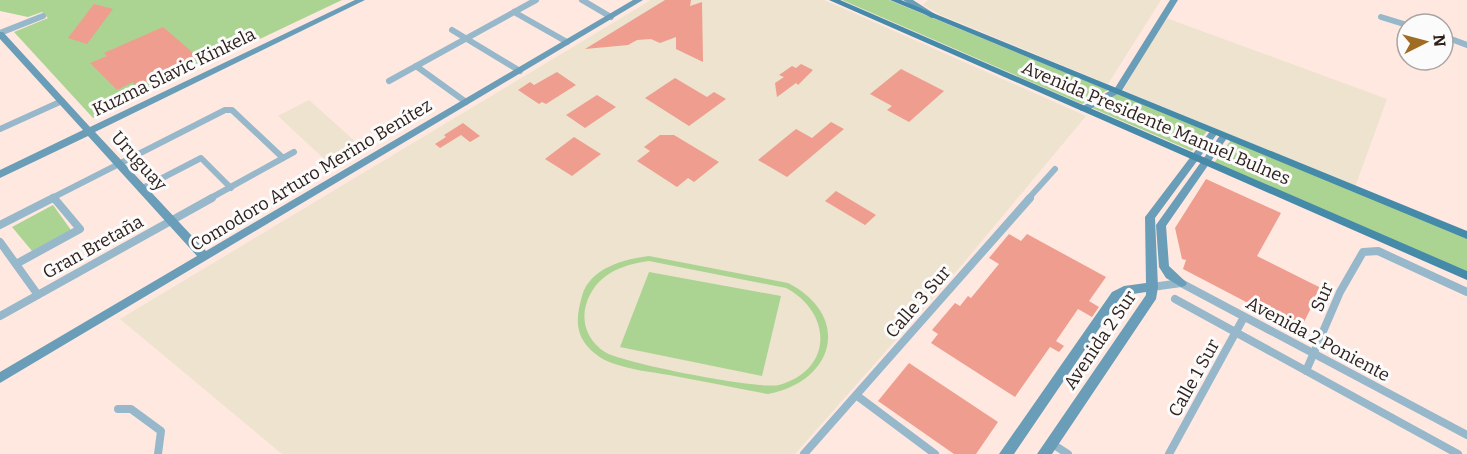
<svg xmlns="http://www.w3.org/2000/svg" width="1467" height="454" font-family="Bitter,serif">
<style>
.education{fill:#ede3ce}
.green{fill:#abd492;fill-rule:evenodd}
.building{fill:#ee9d8f}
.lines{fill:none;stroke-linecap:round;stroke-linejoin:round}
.street-far1{stroke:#96b8ca;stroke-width:6}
.street{stroke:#96b8ca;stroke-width:8}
.secondary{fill:#6a9db8;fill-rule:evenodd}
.primary{fill:#468aaa;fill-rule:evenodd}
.labels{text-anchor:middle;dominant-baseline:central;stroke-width:6;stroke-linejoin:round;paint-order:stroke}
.street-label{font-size:18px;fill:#2f211c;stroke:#fbfbfb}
</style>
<rect width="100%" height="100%" fill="#ffe8e0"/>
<!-- education -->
<path class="education" d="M651 0H824L1086 116 961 266 795 454H282L120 319Z
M928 0H1161L1108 84 941 15 923 5Z
M1166 18 1387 99 1355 187 1123 90Z
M309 100 366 151 335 169 278 116Z"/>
<!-- green -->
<path class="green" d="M0 0H342L93 118 14 32 48 18 42 12 28 17 0 11Z
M842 0H889L1108 90 1082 104Z
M1116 93 1207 131 1192 151 1092 108Z
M1231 140 1467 237V272L1214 163Z
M53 205 71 230 32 251 12 227Z
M649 256 788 283C852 316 835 381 768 394 735 388 702 381 669 375 651 372 632 370 615 364 605 361 595 355 588 347 574 331 577 314 582 296 590 268 624 259 649 256ZM649 261 786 288C833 313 833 370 779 385 760 390 622 363 605 352 588 341 581 323 586 305 595 275 620 265 649 261Z
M649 272 781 296 762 376 620 347Z"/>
<!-- building -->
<path class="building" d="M665 0H691L690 6 702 2 703 62 676 49V37L660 43 651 39 637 40 628 45 585 49Z
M94 4 113 9 87 44 68 38Z
M163 27 198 57 136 86 133 82 117 90 90 63 107 56 104 53Z
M801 64 813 70 798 85 796 83 777 97 775 83 784 77 779 75 792 66 796 68Z
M901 69 944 91 909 122 887 110 892 106 870 94Z
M557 72 576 85 546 104 542 102 539 104 518 90 530 82 534 85Z
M675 78 707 97 714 92 726 99 689 126 645 98Z
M597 95 616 107 585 128 566 115Z
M831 122 844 129 787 177 758 160 796 129 812 138Z
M463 123 480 136 470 142 461 135 440 148 435 144 446 137 444 135Z
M660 135H674L719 162 694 182 688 178 677 187 637 161 650 151 644 147Z
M574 137 601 154 572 176 545 159Z
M1206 179 1281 213 1257 256 1321 288 1300 330 1183 269 1186 260 1182 259 1175 228Z
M836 191 876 215 865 225 825 201Z
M1009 234 1021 241 1027 234 1106 277 1089 301 1099 307 1092 317 1078 309 1056 341 1064 346 1059 352 1050 347 1015 397 931 343 938 334 932 330 955 303 960 306 968 296 971 298 999 264 989 258Z
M909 363 998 422 976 454H954L878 401Z"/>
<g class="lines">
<!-- street-far1 -->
<path class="street-far1" d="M582 0 611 17
M514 12 567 42
M1381 17 1407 25
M452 30 520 71
M0 33 43 16
M1443 36 1467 45
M416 66 466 102
M389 81 536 0
M0 129 62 101
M141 189 201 158 231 188
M53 197 55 199
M50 199 225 110H232L283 158
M209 199 294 152
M1028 199 1055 169"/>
<!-- street -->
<path class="street" d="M0 225 53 198
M0 242 38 295
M16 264 80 229 54 198
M1152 287 1181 283 1467 435
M1175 299 1458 454
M0 316 212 198
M1306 371 1340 292 1363 252 1378 251 1467 292
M856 395 935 454
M118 409H131L161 431 158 454
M1051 443 1068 454
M804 454 1030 198
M1169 454 1244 317"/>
<!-- secondary -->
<path class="secondary" d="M355 0H365L95 132 206 251 633 0H643L0 383V372L197 256 88 136 0 178V170L83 130 0 39V32H3L90 127Z
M903 0H913L938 16 934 18H931Z
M1170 0H1178L1121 92 1087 111H1081L1079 109 1081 107 1115 88Z
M1214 129 1217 130 1219 132 1217 134 1155 218 1158 287 1156 299 1052 454H1037L1146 295V292L1126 295 1120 298 1014 454H999L1112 292 1124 286 1146 283 1145 217 1211 130Z
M1224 133 1229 136 1227 138 1166 226 1169 266 1187 283 1185 286 1181 287 1166 278 1159 267 1156 225 1221 134Z"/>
<!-- primary -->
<path class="primary" d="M829 0H840L1467 271V280Z
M890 0H901L1467 231V239Z"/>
</g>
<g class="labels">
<!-- street labels -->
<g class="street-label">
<text transform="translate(174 72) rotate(-26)">Kuzma Slavic Kinkela</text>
<text transform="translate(1156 123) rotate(23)">Avenida Presidente Manuel Bulnes</text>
<text transform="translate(139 161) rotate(48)">Uruguay</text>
<text transform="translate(311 175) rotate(-31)">Comodoro Arturo Merino Benítez</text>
<text transform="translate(93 247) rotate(-29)">Gran Bretaña</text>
<text transform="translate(1322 297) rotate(-66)">Sur</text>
<text transform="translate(918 302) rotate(-49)">Calle 3 Sur</text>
<text transform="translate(1318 339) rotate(28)">Avenida 2 Poniente</text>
<text transform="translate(1100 340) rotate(-56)">Avenida 2 Sur</text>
<text transform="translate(1194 378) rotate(-61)">Calle 1 Sur</text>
</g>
</g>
<!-- north arrow -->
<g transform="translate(1425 42) rotate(84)"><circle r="28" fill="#fbfbfb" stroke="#a9a4a2" stroke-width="1.5"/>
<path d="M0-4.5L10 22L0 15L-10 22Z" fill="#a06c23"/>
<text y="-9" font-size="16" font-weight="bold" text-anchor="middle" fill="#2f211c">N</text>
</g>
</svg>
